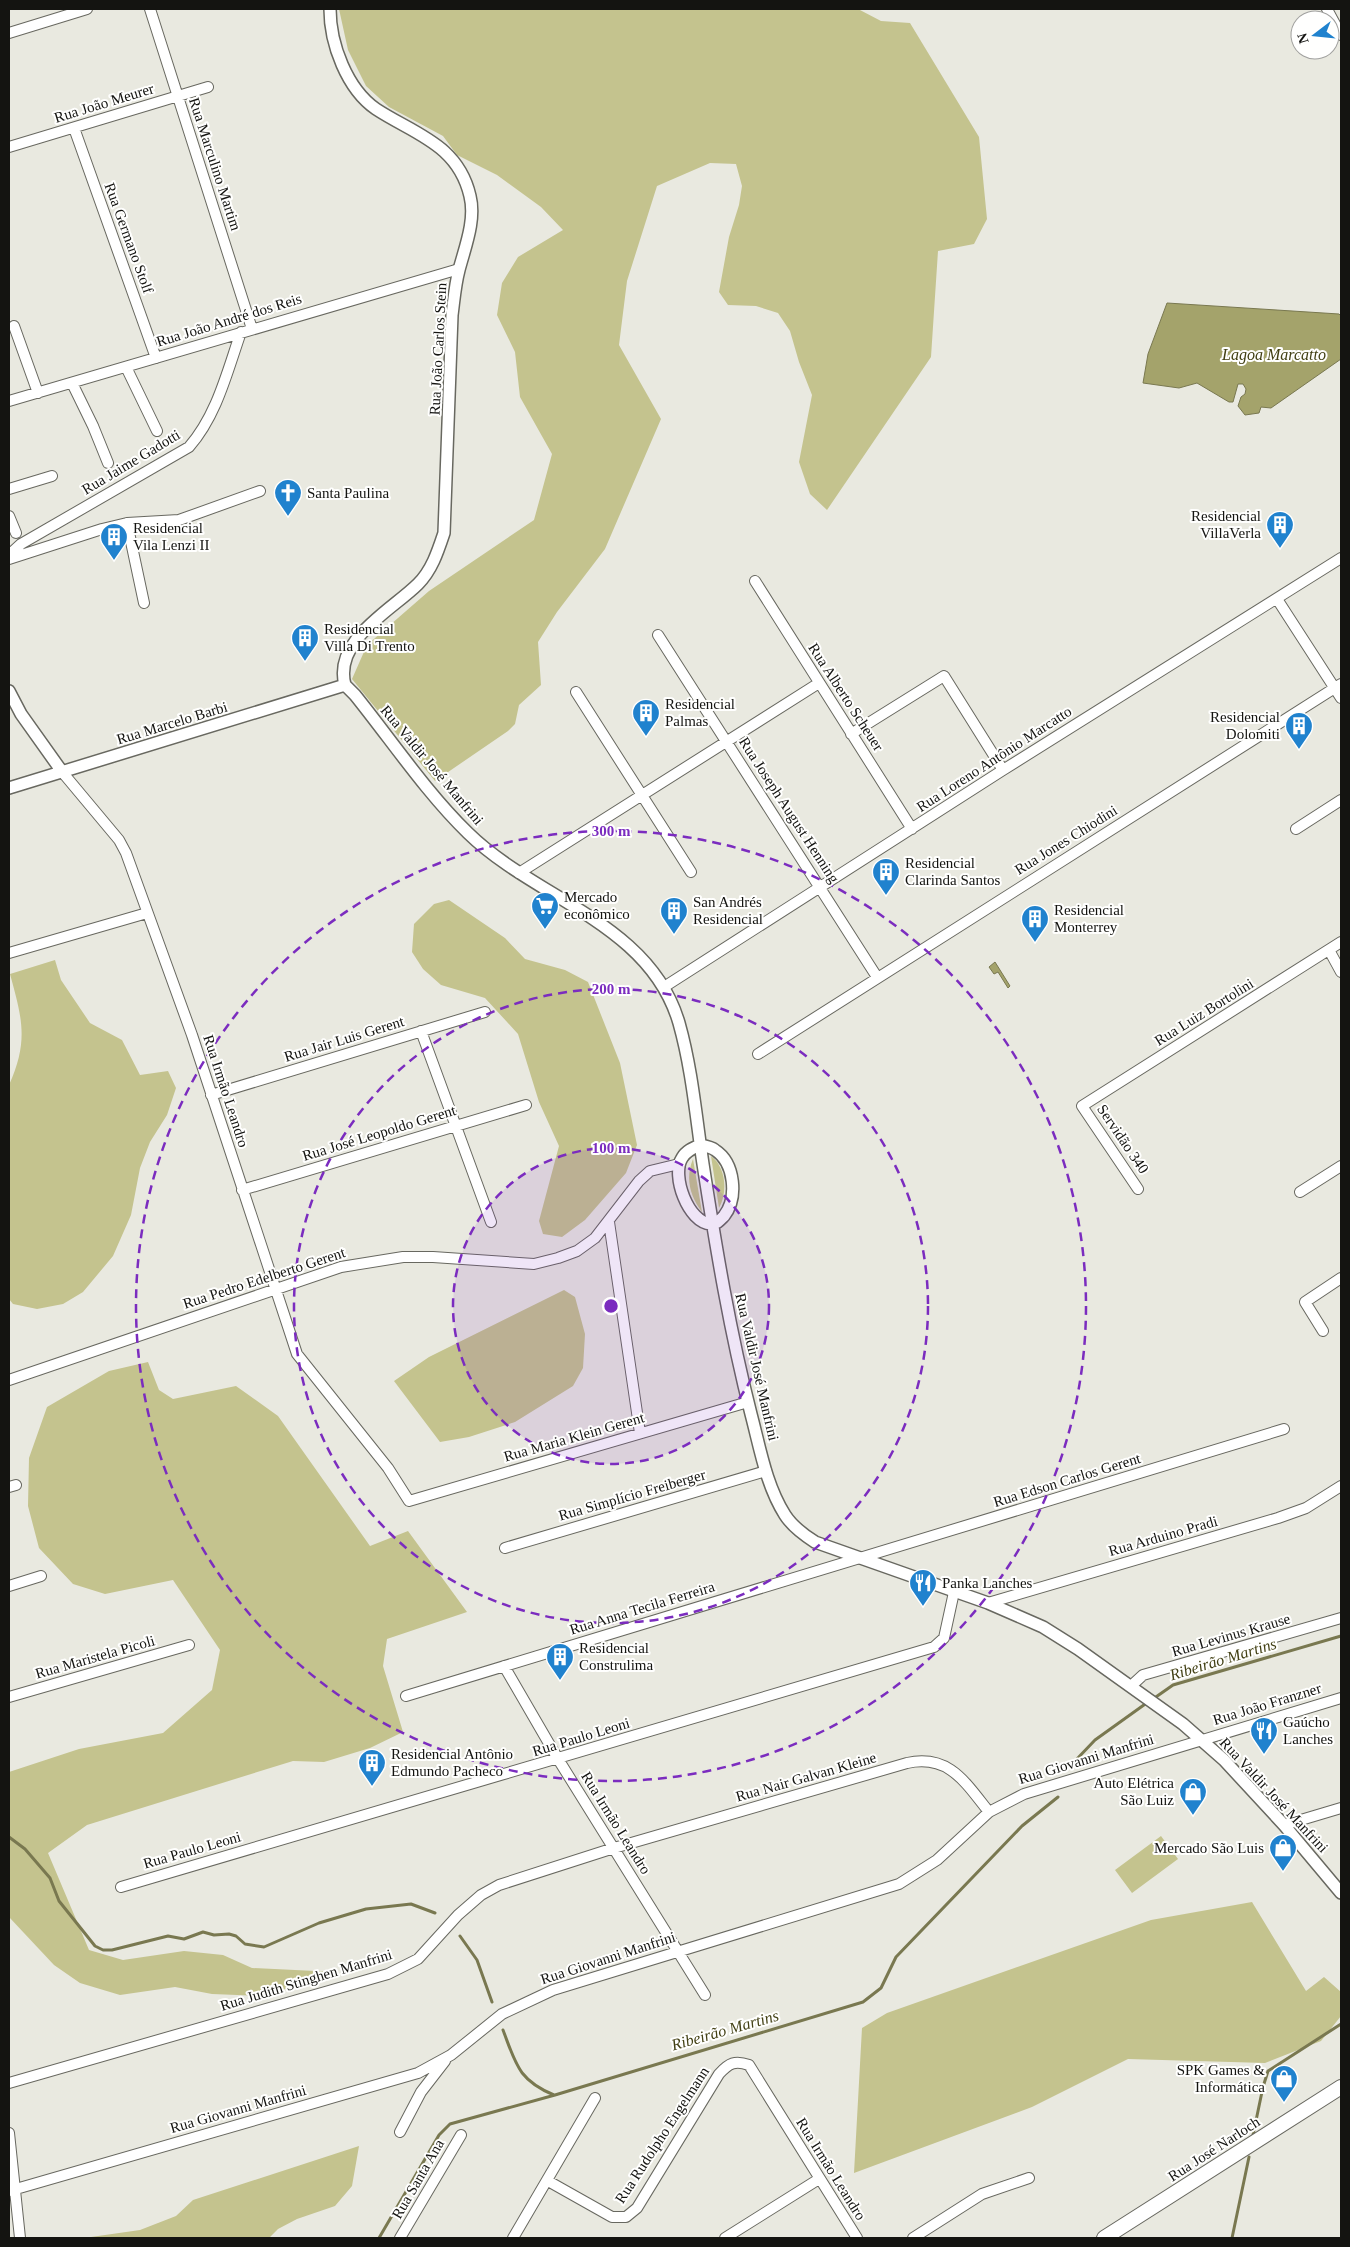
<svg xmlns="http://www.w3.org/2000/svg" width="1350" height="2247" font-family="'Times New Roman',serif">
<style>
.green{fill:#c4c38e}
.water{fill:#a4a36b;stroke:#797850}
.lines{fill:none;stroke-linecap:round;stroke-linejoin:round}
.stream{stroke:#797850;stroke-width:3}
.minor-casing{stroke:#686860;stroke-width:12}
.tertiary-casing{stroke:#686860;stroke-width:14}
.secondary-casing{stroke:#686860;stroke-width:16}
.minor{stroke:#fff;stroke-width:10}
.tertiary{stroke:#fff;stroke-width:11}
.secondary{stroke:#fff;stroke-width:14}
.ring{fill:none;stroke:#7b2cbf;stroke-width:2.5;stroke-dasharray:9 6}
.labels{text-anchor:middle;dominant-baseline:central;stroke-width:4;stroke-linejoin:round;paint-order:stroke}
.street-label{font-size:15px;fill:#141411;stroke:#fffffe}
.poi-label{font-size:15px;fill:#141411;stroke:#fffffe;text-anchor:start}
.water-label{font-size:16px;font-style:italic;fill:#424014;stroke:#fffffe}
.centre{fill:#7b2cbf;stroke:#fffffe;stroke-width:2.5}
.ring-label{font-size:15px;text-anchor:middle;font-weight:bold;fill:#7b2cbf;stroke:#fffffe;stroke-width:4;stroke-linejoin:round;paint-order:stroke}
</style>
<rect width="100%" height="100%" fill="#e9e9e0"/>
<!-- green -->
<path class="green" d="M339 9H858L881 21 910 23 979 137 987 219 974 244 938 251 931 357 827 510 810 494 799 462 812 395 799 362 790 331 778 313 756 306 728 305 719 292 729 237 739 205 742 186 736 164 710 163 657 186 627 281 619 345 661 419 605 549 557 612 538 642 541 685 519 705 515 724 508 731 435 781 352 679 367 645 429 591 534 520 552 454 520 397 515 352 497 315 502 283 518 257 563 230 541 207 497 175 457 155 443 136 389 107 366 86 348 50Z
M449 900 505 938 525 959 565 970 588 982 620 1063 637 1145 626 1173 585 1220 562 1237 543 1234 539 1221 559 1146 539 1102 518 1034 485 998 441 985 423 969 412 952 414 924 434 904Z
M55 960 61 980 90 1023 122 1040 140 1075 168 1071 176 1088 167 1115 150 1142 140 1168 131 1215 113 1256 83 1292 63 1304 37 1309 13 1304 9 1299V1085C29 1041 22 1018 10 974Z
M711 1156C726 1167 728 1192 719 1208Z
M693 1159 702 1212C690 1196 685 1178 693 1159Z
M564 1290 575 1297 585 1334 583 1368 573 1386 515 1422 469 1437 440 1442 394 1381 429 1357Z
M148 1362 159 1390 173 1399 236 1386 278 1416 370 1546 408 1531 467 1612 387 1639 383 1666 403 1732 370 1748 324 1762 293 1761 87 1825 48 1853 89 1950 123 1960 184 1951 223 1955 252 1968 336 1972 264 1996 212 1994 175 1987 120 1995 80 1983 54 1965 9 1917V1772L79 1749 163 1733 212 1690 220 1650 173 1580 105 1594 73 1584 39 1548 28 1506 29 1458 47 1407 109 1371Z
M1161 1836 1178 1859 1132 1893 1115 1870Z
M1252 1902 1306 1991 1324 1977 1341 1992V2016L1321 2041 1265 2063 1128 2059 1032 2107 854 2173 862 2028 887 2013 1151 1920Z
M359 2146 352 2186 335 2206 297 2219 278 2229 269 2238H84L140 2230 176 2216 193 2200Z"/>
<!-- water -->
<path class="water" d="M1167 303 1339 314 1341 316V359L1271 408 1261 407 1259 413 1245 415 1238 406 1241 397 1245 394 1246 389 1243 384H1238L1233 402H1229L1197 383 1179 388 1143 383 1148 354Z
M995 962 1010 986 1008 988 998 972 994 974 989 967Z"/>
<g class="lines">
<!-- stream -->
<path class="stream" d="M1153 1699 1173 1685 1341 1636
M1075 1761 1095 1740 1148 1702
M9 1837 25 1849 50 1878 59 1901 95 1946 103 1950H112L168 1936 184 1939 203 1932 214 1935 229 1934 236 1936 245 1944 264 1947 319 1923 366 1909 411 1904 435 1913
M460 1936 477 1960 492 2002
M503 2030C516 2064 518 2080 554 2095
M1253 2135 1263 2087 1268 2071 1341 2024
M379 2238 439 2135 450 2124 555 2095 863 2002 881 1988 896 1957 1022 1826 1058 1797
M1232 2238 1249 2157"/>
<defs>
<path id="minor" d="M150 9 252 329
M1327 9 1341 35
M9 33 87 9
M74 128 156 358
M9 147 208 87
M14 326 38 393
M126 367 157 431
M72 383 93 426 108 463
M9 401 459 269
M9 489 52 476
M9 516 16 533
M127 523 144 603
M9 555 21 544 189 447C217 415 227 372 241 332
M9 559 102 529 127 523 179 520 260 491
M755 581 912 829
M1277 599 1341 698
M658 635 877 977
M576 692 691 872
M851 734 944 676 1003 770
M63 773 119 840 126 853 192 1035 297 1354 388 1468 409 1501 748 1402
M1296 829 1341 800
M519 873 819 683
M1329 950 1341 972
M9 953 147 913
M664 987 1003 770 1341 558
M421 1031 491 1222
M758 1054 1341 684
M211 1095 485 1012
M1138 1189 1082 1106 1341 942
M242 1190 526 1105
M1300 1192 1341 1166
M609 1222 640 1433
M1323 1331 1305 1302 1341 1278
M9 1380 341 1267 403 1257H433L534 1264 558 1258 577 1251 595 1238 639 1181 650 1171 679 1164
M9 1487 16 1485
M505 1548 766 1471
M9 1586 41 1576
M988 1603 1278 1518 1306 1508 1341 1486
M504 1666 558 1759 705 1995
M1131 1686 1143 1675 1341 1618
M406 1696 1284 1429
M9 1697 189 1645
M1284 1825 1341 1808
M121 1887 934 1647 944 1638 954 1592
M9 2083 388 1974 418 1959 458 1915 481 1895 499 1885 614 1848 907 1763C949 1754 965 1782 989 1812
M400 2132 421 2092 445 2061
M9 2133 20 2238
M548 2181 612 2217H626L637 2208 719 2074C729 2063 735 2060 749 2065L857 2238
M9 2191 418 2073 451 2055 502 2014 553 1990 899 1884 937 1860 989 1812 1024 1794 1341 1698
M400 2238 461 2135
M513 2238 595 2098
M725 2238 819 2179
M913 2238 982 2194 1029 2178"/>
<path id="tertiary" d="M330 9C330 44 347 89 376 109 414 134 458 144 470 196 476 220 465 247 459 270 455 285 454 300 452 315L444 533C438 551 432 570 418 584 392 610 333 640 345 685
M345 685 355 695C392 741 426 792 468 833 535 899 650 923 679 1023 692 1069 696 1117 703 1164 716 1248 730 1332 751 1414 760 1448 766 1485 785 1515 792 1526 804 1535 815 1542L988 1603 1043 1627 1078 1649 1183 1724 1224 1760 1284 1825 1341 1893
M9 691 21 714 63 773
M9 788 345 685
M700 1145C705 1146 711 1147 715 1150 735 1163 738 1198 724 1216 720 1220 717 1224 711 1224 688 1223 671 1175 682 1158 686 1151 693 1148 700 1145Z"/>
<path id="secondary" d="M1104 2238 1341 2087"/>
</defs>
<!-- minor casing -->
<use href="#minor" class="minor-casing"/>
<!-- tertiary casing -->
<use href="#tertiary" class="tertiary-casing"/>
<!-- secondary casing -->
<use href="#secondary" class="secondary-casing"/>
<!-- minor -->
<use href="#minor" class="minor"/>
<!-- tertiary -->
<use href="#tertiary" class="tertiary"/>
<!-- secondary -->
<use href="#secondary" class="secondary"/>
</g>
<!-- distance rings -->
<circle cx="611" cy="1306" r="158" fill="#7b2cbf" fill-opacity=".12"/>
<g class="ring">
<circle cx="611" cy="1306" r="158"/>
<circle cx="611" cy="1306" r="317"/>
<circle cx="611" cy="1306" r="475"/>
</g>
<!-- icons -->
<defs>
<symbol id="church-pin" viewBox="-11 -11 22 30"><path d="M0 17L-7.5 6A9.5 9.5 0 1 1 7.5 6Z" fill="#2082ce" stroke="#fffffe"/><path d="M-1.2-6h2.4v3.5h3.3v2.4h-3.3V6h-2.4V-.1h-3.3v-2.4h3.3Z" fill="#fff"/></symbol>
<symbol id="building-pin" viewBox="-11 -11 22 30"><path d="M0 17L-7.5 6A9.5 9.5 0 1 1 7.5 6Z" fill="#2082ce" stroke="#fffffe"/><path d="M-4-6H4V6H1V3H-1V6H-4ZM-2.5-4.3h1.7v1.8h-1.7ZM.8-4.3h1.7v1.8H.8ZM-2.5-1h1.7V.8h-1.7ZM.8-1h1.7V.8H.8Z" fill="#fff"/></symbol>
<symbol id="supermarket-pin" viewBox="-11 -11 22 30"><path d="M0 17L-7.5 6A9.5 9.5 0 1 1 7.5 6Z" fill="#2082ce" stroke="#fffffe"/><path d="M-6-5.5h2.5l.6 2H6L4.5 2H-2.5L-4.4-4H-6ZM-1.5 3.2a1.3 1.3 0 1 0 .1 0ZM3 3.2a1.3 1.3 0 1 0 .1 0Z" fill="#fff"/></symbol>
<symbol id="restaurant-pin" viewBox="-11 -11 22 30"><path d="M0 17L-7.5 6A9.5 9.5 0 1 1 7.5 6Z" fill="#2082ce" stroke="#fffffe"/><path d="M-5-6h1v4h1v-4h1v4h1v-4h1v5L-1.5 .5V6h-2V.5L-5-1ZM5-6V6H3V1.5H1.5Q1.5-4 5-6Z" fill="#fff"/></symbol>
<symbol id="shop-pin" viewBox="-11 -11 22 30"><path d="M0 17L-7.5 6A9.5 9.5 0 1 1 7.5 6Z" fill="#2082ce" stroke="#fffffe"/><path d="M-5-2.5h2.3a2.7 3.5 0 0 1 5.4 0H5L5.5 6h-11ZM-1.5-2.5h3a1.5 2.3 0 0 0-3 0Z" fill="#fff"/></symbol>
</defs>
<g fill-rule="evenodd">
<use href="#church-pin" x="272" y="477" width="32" height="43"/>
<use href="#building-pin" x="1264" y="509" width="32" height="43"/>
<use href="#building-pin" x="98" y="521" width="32" height="43"/>
<use href="#building-pin" x="289" y="622" width="32" height="43"/>
<use href="#building-pin" x="630" y="697" width="32" height="43"/>
<use href="#building-pin" x="1283" y="710" width="32" height="43"/>
<use href="#building-pin" x="870" y="856" width="32" height="43"/>
<use href="#supermarket-pin" x="529" y="890" width="32" height="43"/>
<use href="#building-pin" x="658" y="895" width="32" height="43"/>
<use href="#building-pin" x="1019" y="903" width="32" height="43"/>
<use href="#restaurant-pin" x="907" y="1567" width="32" height="43"/>
<use href="#building-pin" x="544" y="1641" width="32" height="43"/>
<use href="#restaurant-pin" x="1248" y="1715" width="32" height="43"/>
<use href="#building-pin" x="356" y="1747" width="32" height="43"/>
<use href="#shop-pin" x="1177" y="1776" width="32" height="43"/>
<use href="#shop-pin" x="1267" y="1832" width="32" height="43"/>
<use href="#shop-pin" x="1268" y="2063" width="32" height="43"/>
</g>
<g class="labels">
<!-- street labels -->
<g class="street-label">
<text transform="translate(104 103) rotate(-17)">Rua João Meurer</text>
<text transform="translate(215 164) rotate(72)">Rua Marculino Martim</text>
<text transform="translate(129 238) rotate(70)">Rua Germano Stolf</text>
<text transform="translate(229 320) rotate(-17)">Rua João André dos Reis</text>
<text transform="translate(438 349) rotate(-87)">Rua João Carlos Stein</text>
<text transform="translate(131 462) rotate(-31)">Rua Jaime Gadotti</text>
<text transform="translate(846 697) rotate(57)">Rua Alberto Scheuer</text>
<text transform="translate(172 723) rotate(-17)">Rua Marcelo Barbi</text>
<text transform="translate(994 759) rotate(-33)">Rua Loreno Antônio Marcatto</text>
<text transform="translate(432 765) rotate(50)">Rua Valdir José Manfrini</text>
<text transform="translate(789 810) rotate(57)">Rua Joseph August Henning</text>
<text transform="translate(1066 840) rotate(-32)">Rua Jones Chiodini</text>
<text transform="translate(1204 1012) rotate(-32)">Rua Luiz Bortolini</text>
<text transform="translate(344 1039) rotate(-17)">Rua Jair Luis Gerent</text>
<text transform="translate(226 1091) rotate(72)">Rua Irmão Leandro</text>
<text transform="translate(379 1133) rotate(-17)">Rua José Leopoldo Gerent</text>
<text transform="translate(1123 1139) rotate(56)">Servidão 340</text>
<text transform="translate(264 1278) rotate(-18)">Rua Pedro Edelberto Gerent</text>
<text transform="translate(757 1367) rotate(77)">Rua Valdir José Manfrini</text>
<text transform="translate(574 1437) rotate(-16)">Rua Maria Klein Gerent</text>
<text transform="translate(1067 1480) rotate(-17)">Rua Edson Carlos Gerent</text>
<text transform="translate(632 1495) rotate(-16)">Rua Simplício Freiberger</text>
<text transform="translate(1163 1536) rotate(-16)">Rua Arduino Pradi</text>
<text transform="translate(642 1608) rotate(-17)">Rua Anna Tecila Ferreira</text>
<text transform="translate(1231 1635) rotate(-16)">Rua Levinus Krause</text>
<text transform="translate(95 1657) rotate(-16)">Rua Maristela Picoli</text>
<text transform="translate(1267 1704) rotate(-17)">Rua João Franzner</text>
<text transform="translate(581 1737) rotate(-17)">Rua Paulo Leoni</text>
<text transform="translate(1086 1759) rotate(-17)">Rua Giovanni Manfrini</text>
<text transform="translate(806 1777) rotate(-16)">Rua Nair Galvan Kleine</text>
<text transform="translate(1274 1795) rotate(47)">Rua Valdir José Manfrini</text>
<text transform="translate(616 1823) rotate(58)">Rua Irmão Leandro</text>
<text transform="translate(192 1850) rotate(-16)">Rua Paulo Leoni</text>
<text transform="translate(608 1958) rotate(-18)">Rua Giovanni Manfrini</text>
<text transform="translate(306 1980) rotate(-17)">Rua Judith Stinghen Manfrini</text>
<text transform="translate(238 2109) rotate(-16)">Rua Giovanni Manfrini</text>
<text transform="translate(662 2135) rotate(-57)">Rua Rudolpho Engelmann</text>
<text transform="translate(1214 2149) rotate(-33)">Rua José Narloch</text>
<text transform="translate(831 2169) rotate(58)">Rua Irmão Leandro</text>
<text transform="translate(418 2179) rotate(-60)">Rua Santa Ana</text>
</g>
<!-- poi labels -->
<g class="poi-label">
<text x="307" y="493">Santa Paulina</text>
<text x="1261" y="516" text-anchor="end">Residencial<tspan x="1261" dy="17">VillaVerla</tspan></text>
<text x="133" y="528">Residencial<tspan x="133" dy="17">Vila Lenzi II</tspan></text>
<text x="324" y="629">Residencial<tspan x="324" dy="17">Villa Di Trento</tspan></text>
<text x="665" y="704">Residencial<tspan x="665" dy="17">Palmas</tspan></text>
<text x="1280" y="717" text-anchor="end">Residencial<tspan x="1280" dy="17">Dolomiti</tspan></text>
<text x="905" y="863">Residencial<tspan x="905" dy="17">Clarinda Santos</tspan></text>
<text x="564" y="897">Mercado<tspan x="564" dy="17">econômico</tspan></text>
<text x="693" y="902">San Andrés<tspan x="693" dy="17">Residencial</tspan></text>
<text x="1054" y="910">Residencial<tspan x="1054" dy="17">Monterrey</tspan></text>
<text x="942" y="1583">Panka Lanches</text>
<text x="579" y="1648">Residencial<tspan x="579" dy="17">Construlima</tspan></text>
<text x="1283" y="1722">Gaúcho<tspan x="1283" dy="17">Lanches</tspan></text>
<text x="391" y="1754">Residencial Antônio<tspan x="391" dy="17">Edmundo Pacheco</tspan></text>
<text x="1174" y="1783" text-anchor="end">Auto Elétrica<tspan x="1174" dy="17">São Luiz</tspan></text>
<text x="1264" y="1848" text-anchor="end">Mercado São Luis</text>
<text x="1265" y="2070" text-anchor="end">SPK Games &amp;<tspan x="1265" dy="17">Informática</tspan></text>
</g>
<!-- water labels -->
<g class="water-label">
<text x="1274" y="354">Lagoa Marcatto</text>
<text transform="translate(1223 1659) rotate(-17)">Ribeirão Martins</text>
<text transform="translate(725 2030) rotate(-16)">Ribeirão Martins</text>
</g>
</g>
<circle cx="611" cy="1306" r="8" class="centre"/>
<g class="ring-label">
<text x="611" y="836">300 m</text>
<text x="611" y="994">200 m</text>
<text x="611" y="1153">100 m</text>
</g>
<!-- border -->
<rect width="1350" height="2247" fill="none" stroke="#141411" stroke-width="20"/>
<!-- north arrow -->
<g transform="translate(1315 35) rotate(254)"><circle r="24" fill="#fffffe" stroke="#a1a19f"/>
<path d="M0-4L9 19L0 12L-9 19Z" fill="#2082ce"/>
<text y="-8" font-size="14" font-weight="bold" text-anchor="middle" fill="#141411">N</text>
</g>
</svg>
